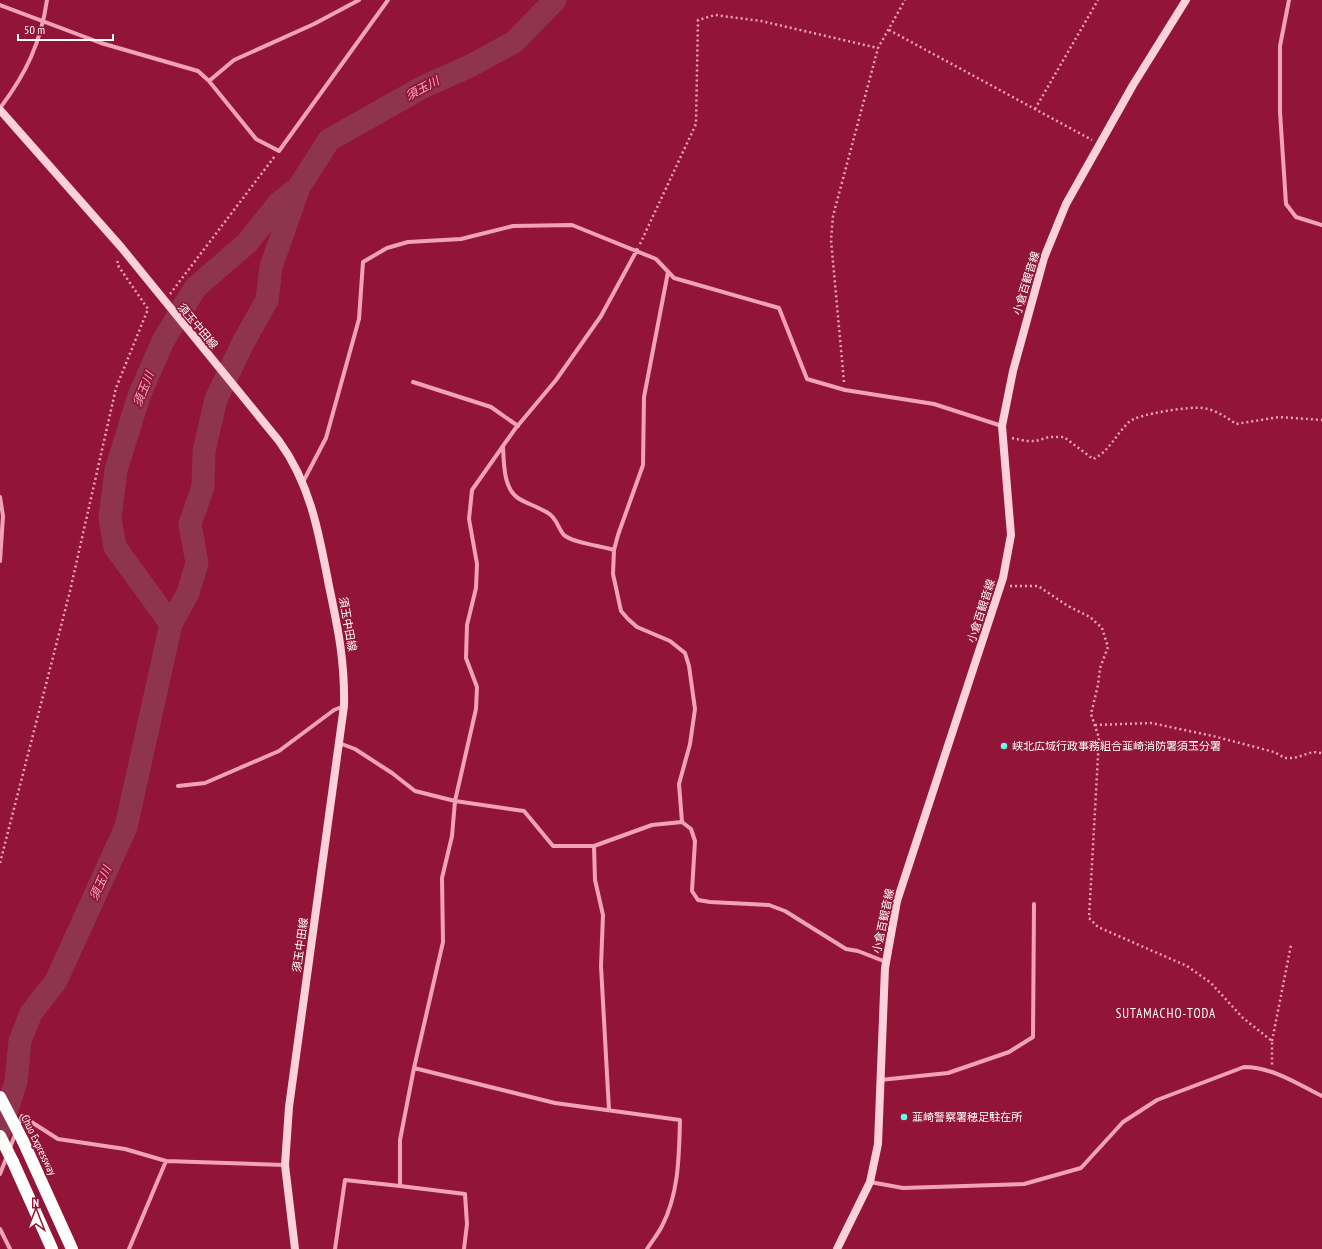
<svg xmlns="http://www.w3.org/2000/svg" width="1322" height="1249" font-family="'PT Sans Narrow','Noto Sans JP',sans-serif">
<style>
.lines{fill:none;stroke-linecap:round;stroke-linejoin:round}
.river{stroke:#8f344d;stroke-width:23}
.path{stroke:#f1a2b9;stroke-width:2.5;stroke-dasharray:2 3;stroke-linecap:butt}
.minor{stroke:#f1a2b9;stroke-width:4}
.secondary{stroke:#fcd1dc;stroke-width:8}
.motorway{stroke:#fff;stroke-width:12}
.motorway-bridge{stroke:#fff;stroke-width:12}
.poi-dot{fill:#62ffeb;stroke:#921537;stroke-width:1.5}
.labels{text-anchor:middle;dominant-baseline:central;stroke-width:3.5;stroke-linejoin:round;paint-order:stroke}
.street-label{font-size:11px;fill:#fff;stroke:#921537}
.poi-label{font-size:11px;fill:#fff;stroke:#921537;text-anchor:start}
.water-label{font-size:12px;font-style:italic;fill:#f8afc4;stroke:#921537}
.quarter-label{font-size:13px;letter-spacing:1px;fill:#fff;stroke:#921537}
</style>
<rect width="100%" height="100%" fill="#921537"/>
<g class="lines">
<!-- river -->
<path class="river" d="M171 624 115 547 110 518 116 470 139 396 163 341 195 288 247 243 278 204 294 191
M0 1131 16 1082 20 1041 31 1013 56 981 126 827 171 624 188 593 197 563 190 524 203 487 204 451 216 399 244 341 267 300 271 267 299 187 329 140 423 87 470 66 514 42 555 0"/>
<!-- path -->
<path class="path" d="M889 30 1092 140
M1035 109 1098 0
M640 244 696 124 698 20 715 15 761 21 878 48
M170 294 275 156
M844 382 831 240 833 216 878 48 905 0
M1012 438 1026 441H1036L1049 437H1064L1093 459C1109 452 1116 434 1129 422 1137 414 1191 406 1203 408 1216 410 1226 417 1236 424L1279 417 1322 420
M1010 586H1038L1068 606 1090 617 1102 628 1108 647 1100 668 1098 685 1091 714 1099 738 1089 918 1098 927 1187 966 1211 983 1243 1018 1272 1041V1065
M1095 725 1151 723 1213 736 1274 752 1285 758H1294L1313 752 1322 753
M0 863 70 591 116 388 148 309 117 264 118 260
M1272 1041 1291 945"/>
<!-- minor -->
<path class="minor" d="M1289 0 1280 46V112L1286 204 1296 217 1322 225
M0 5 101 43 198 71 209 81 256 139 279 151 388 0
M209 81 234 60 314 24 359 0
M0 108C26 74 41 42 47 0
M668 272 644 397 643 465 618 535 614 550 613 574 621 611 628 619 637 627 670 641 685 653 689 666 695 709 690 744 679 784 682 822 691 829 695 841 692 891 698 900 710 902 769 905 785 911 846 949 858 951 886 962
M413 382 491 407 518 426
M503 447C504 462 503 488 518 498 527 504 539 507 548 513 557 518 558 529 564 535 573 543 601 546 614 550
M303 482 326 438 359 319 363 262 387 248 408 242 461 239 513 226 572 225 656 259 674 278 779 308 807 379 845 390 934 404 1002 426
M0 497 3 516 0 561
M339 743 355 749 392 773 415 791 455 801 524 811 553 846H594L652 825 682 822
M178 786 205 783 279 751 334 710 344 706
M594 846 595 880 603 915 601 966 609 1110
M414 1068 555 1103 680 1120C679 1156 679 1193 662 1226 658 1234 652 1241 647 1249
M880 1080 948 1073 1009 1052 1033 1037 1034 904
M18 1126 22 1116 58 1139 125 1149 166 1161 285 1165
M10 1148 16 1132
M0 1174 7 1156
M870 1182 903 1188 1024 1184 1081 1168 1123 1122 1157 1100 1244 1067C1272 1067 1298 1084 1322 1096
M400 1186 465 1194 467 1224 464 1249
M0 1229 10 1249
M129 1249 166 1161
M335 1249 345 1180 400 1186V1140L414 1068 443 942 442 878 452 836 455 801 476 709 477 687 466 658 467 625 476 588 477 564 469 519 472 490 515 429 556 380 601 316 637 250"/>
<!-- secondary -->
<path class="secondary" d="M0 110 121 247 279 441C311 485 319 534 329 586 338 628 345 662 344 706L289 1107 285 1165 295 1249
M837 1249 870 1182 878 1144 885 968 897 901 1003 578 1011 535 1002 426 1013 371 1044 258 1066 204 1133 85 1186 0"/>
<!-- motorway -->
<path class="motorway" d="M23 1141 72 1249
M13 1162 52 1249"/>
<!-- motorway-bridge -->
<path class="motorway-bridge" d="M0 1097 23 1141
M0 1136 13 1162"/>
</g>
<!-- markers -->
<g class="poi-dot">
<circle cx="1004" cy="746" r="4"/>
<circle cx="904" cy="1117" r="4"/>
</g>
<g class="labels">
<!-- street labels -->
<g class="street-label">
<text transform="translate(1026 283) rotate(-73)">小倉百観音線</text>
<text transform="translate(198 326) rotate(50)">須玉中田線</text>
<text transform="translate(981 611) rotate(-72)">小倉百観音線</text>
<text transform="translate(348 624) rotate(80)">須玉中田線</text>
<text transform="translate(883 921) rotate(-78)">小倉百観音線</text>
<text transform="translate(300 945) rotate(-82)">須玉中田線</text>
<text transform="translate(39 1145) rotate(64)">Chuo Expressway</text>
</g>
<!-- poi labels -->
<g class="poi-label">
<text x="1012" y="746">峡北広域行政事務組合韮崎消防署須玉分署</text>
<text x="912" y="1117">韮崎警察署穂足駐在所</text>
</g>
<!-- water labels -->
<g class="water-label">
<text transform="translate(422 88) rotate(-28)">須玉川</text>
<text transform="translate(143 389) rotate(-68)">須玉川</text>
<text transform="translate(100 883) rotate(-66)">須玉川</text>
</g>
<!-- quarter labels -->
<g class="quarter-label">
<text x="1166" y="1013">SUTAMACHO-TODA</text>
</g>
</g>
<!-- north arrow -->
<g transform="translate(36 1213)" stroke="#921537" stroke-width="3" paint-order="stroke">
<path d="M0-3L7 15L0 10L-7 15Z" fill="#ffffff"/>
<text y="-6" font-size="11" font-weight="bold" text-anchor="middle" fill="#ffffff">N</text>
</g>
<!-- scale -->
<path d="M18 34v6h95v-6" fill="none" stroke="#ffffff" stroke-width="2"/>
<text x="24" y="34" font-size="12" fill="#ffffff" stroke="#921537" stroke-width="3" paint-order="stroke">50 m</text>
</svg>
